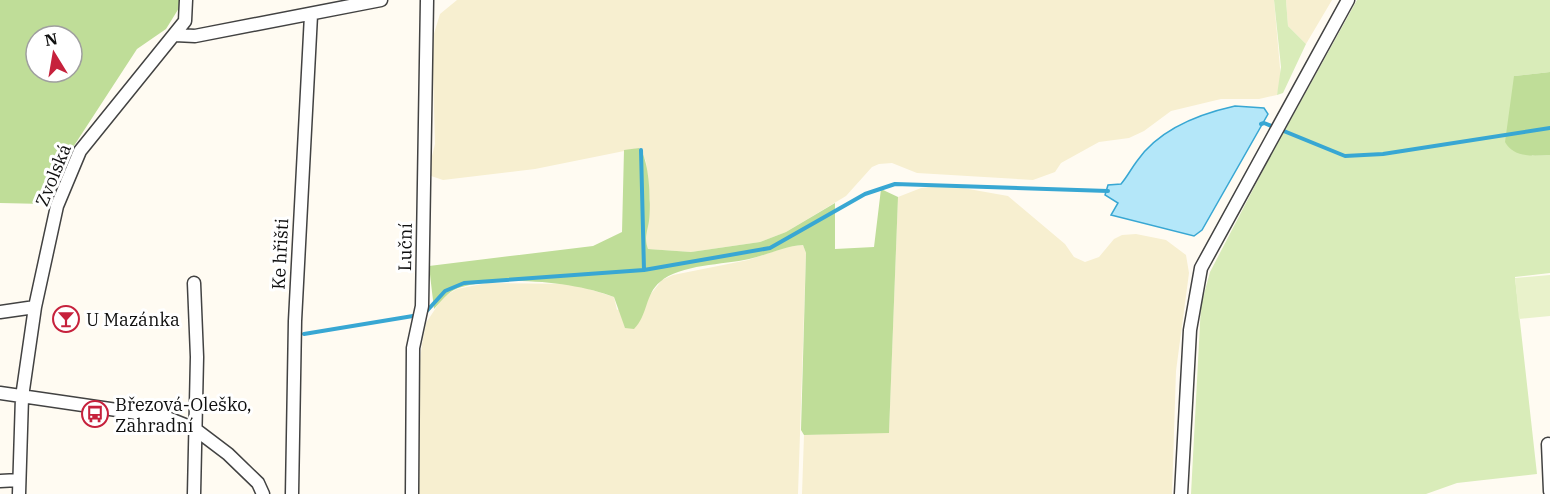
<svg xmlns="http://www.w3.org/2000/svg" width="1550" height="494" font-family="'IBM Plex Serif',serif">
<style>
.farmland{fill:#f7efd0}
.green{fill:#d9ecb9}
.forest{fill:#bfdd98;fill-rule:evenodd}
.pitch{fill:#e9f2cb}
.water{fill:#b4e7f9;stroke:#38a7d3;stroke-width:1.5}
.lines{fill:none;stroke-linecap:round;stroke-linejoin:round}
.stream{stroke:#38a7d3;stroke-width:4}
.minor-casing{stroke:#424242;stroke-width:15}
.minor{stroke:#fff;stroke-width:12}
.labels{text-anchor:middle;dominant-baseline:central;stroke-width:6;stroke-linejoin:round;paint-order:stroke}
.street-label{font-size:18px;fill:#0f0f0f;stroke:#fff}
.poi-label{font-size:18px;fill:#0f0f0f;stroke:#fff;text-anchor:start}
</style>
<rect width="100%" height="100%" fill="#fffbf2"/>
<!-- farmland -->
<path class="farmland" d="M457 0H1274L1281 79 1277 95 1259 99H1221L1171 111 1144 131 1129 138 1099 142 1061 163 1055 172 1033 180 917 173 892 163 879 164 872 167 846 196 786 232 760 242 691 252 648 249 644 238 650 199 646 161 639 148 535 169 443 180 431 176 429 168 435 144 432 40 440 14Z
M1286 0H1332L1306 44 1288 26Z
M946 185 1008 196 1065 244 1074 257 1085 262 1099 257 1114 239 1122 235 1136 234 1166 240 1186 255 1189 273 1176 371 1172 494H802L804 435 889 432 898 197 921 188Z
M803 245 806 253 798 494H418L419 369 422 344 426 323 443 297 457 289 487 283 573 284 614 297 617 310 650 295 662 280 673 275 748 260 790 246Z"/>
<!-- green -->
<path class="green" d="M1274 0H1286L1288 26 1306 44 1283 93 1277 95 1281 67Z
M1357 0H1550V72L1514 76 1532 156 1550 155V273L1515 277 1537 474 1457 483 1426 494H1191L1201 305 1210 272 1271 155Z"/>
<!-- forest -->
<path class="forest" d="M0 0H179V8L166 29 137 49 66 158 45 204 0 203ZM36 36H72V72H36Z
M1550 72V155C1533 156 1514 158 1505 142L1514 76Z
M639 148C650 159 651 205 649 221 647 233 644 238 648 249L691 252 760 242 786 232 835 203V249L874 247 881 189 898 197 889 433 804 435 801 430 806 253 803 245C784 246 768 255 749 259 724 265 680 264 660 282 645 294 648 315 634 329L625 328 614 297C574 281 500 275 458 288 448 292 441 301 434 309L429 266 593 246 622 232 624 150Z"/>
<!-- pitch -->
<path class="pitch" d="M1550 275V316L1519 319 1515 278Z"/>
<!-- water -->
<path class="water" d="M1235 106 1264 108 1268 114 1202 230 1194 236 1111 215 1118 203 1105 195 1108 185 1121 184C1127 177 1131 169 1137 161 1159 129 1199 114 1235 106Z"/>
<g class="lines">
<!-- stream -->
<path class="stream" d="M1261 124 1264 123 1345 156 1383 154 1550 128
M641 150 644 270
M425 313 445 291 464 283 644 270 770 248 865 194 895 184 1108 191
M304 334 419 315"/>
<defs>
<path id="minor" d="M175 35 195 36 381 0
M194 283 197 357 194 494
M0 312 35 307
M0 393 165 417 195 429 228 454 258 483 263 494
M1548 444 1550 491
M0 481 19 480
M19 494 22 397 35 307 57 206 80 151 185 21 186 0
M292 494 295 321 311 15
M412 494 413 348 422 306 427 0
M1181 494 1190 330 1201 268 1348 0"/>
</defs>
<!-- minor casing -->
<use href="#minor" class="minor-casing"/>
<!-- minor -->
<use href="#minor" class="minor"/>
</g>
<!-- icons -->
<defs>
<symbol id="bar-ring" viewBox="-11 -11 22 22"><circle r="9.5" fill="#fff" stroke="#c6213c" stroke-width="1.5"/><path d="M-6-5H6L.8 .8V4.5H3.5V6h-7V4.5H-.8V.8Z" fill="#c6213c"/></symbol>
<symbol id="bus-ring" viewBox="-11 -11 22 22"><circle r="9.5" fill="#fff" stroke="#c6213c" stroke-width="1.5"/><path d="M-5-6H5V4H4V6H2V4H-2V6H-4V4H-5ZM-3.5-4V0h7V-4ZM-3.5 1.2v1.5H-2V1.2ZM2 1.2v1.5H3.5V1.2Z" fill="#c6213c"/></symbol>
</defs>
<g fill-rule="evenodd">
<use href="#bar-ring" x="51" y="304" width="30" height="30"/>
<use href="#bus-ring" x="80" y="399" width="30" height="30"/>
</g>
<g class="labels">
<!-- street labels -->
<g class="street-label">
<text transform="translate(53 175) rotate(-68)">Zvolská</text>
<text transform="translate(405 247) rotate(-89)">Luční</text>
<text transform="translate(280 254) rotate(-87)">Ke hřišti</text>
</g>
<!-- poi labels -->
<g class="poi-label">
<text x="86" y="319">U Mazánka</text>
<text x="115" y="404">Březová-Oleško,<tspan x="115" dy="21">Zahradní</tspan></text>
</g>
</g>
<!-- north arrow -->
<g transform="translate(54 54) rotate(349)"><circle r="28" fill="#ffffff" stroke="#9f9f9f" stroke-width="1.5"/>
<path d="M0-4.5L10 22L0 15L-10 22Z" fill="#c6213c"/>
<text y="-9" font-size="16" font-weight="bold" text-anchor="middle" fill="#0f0f0f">N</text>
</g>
</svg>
